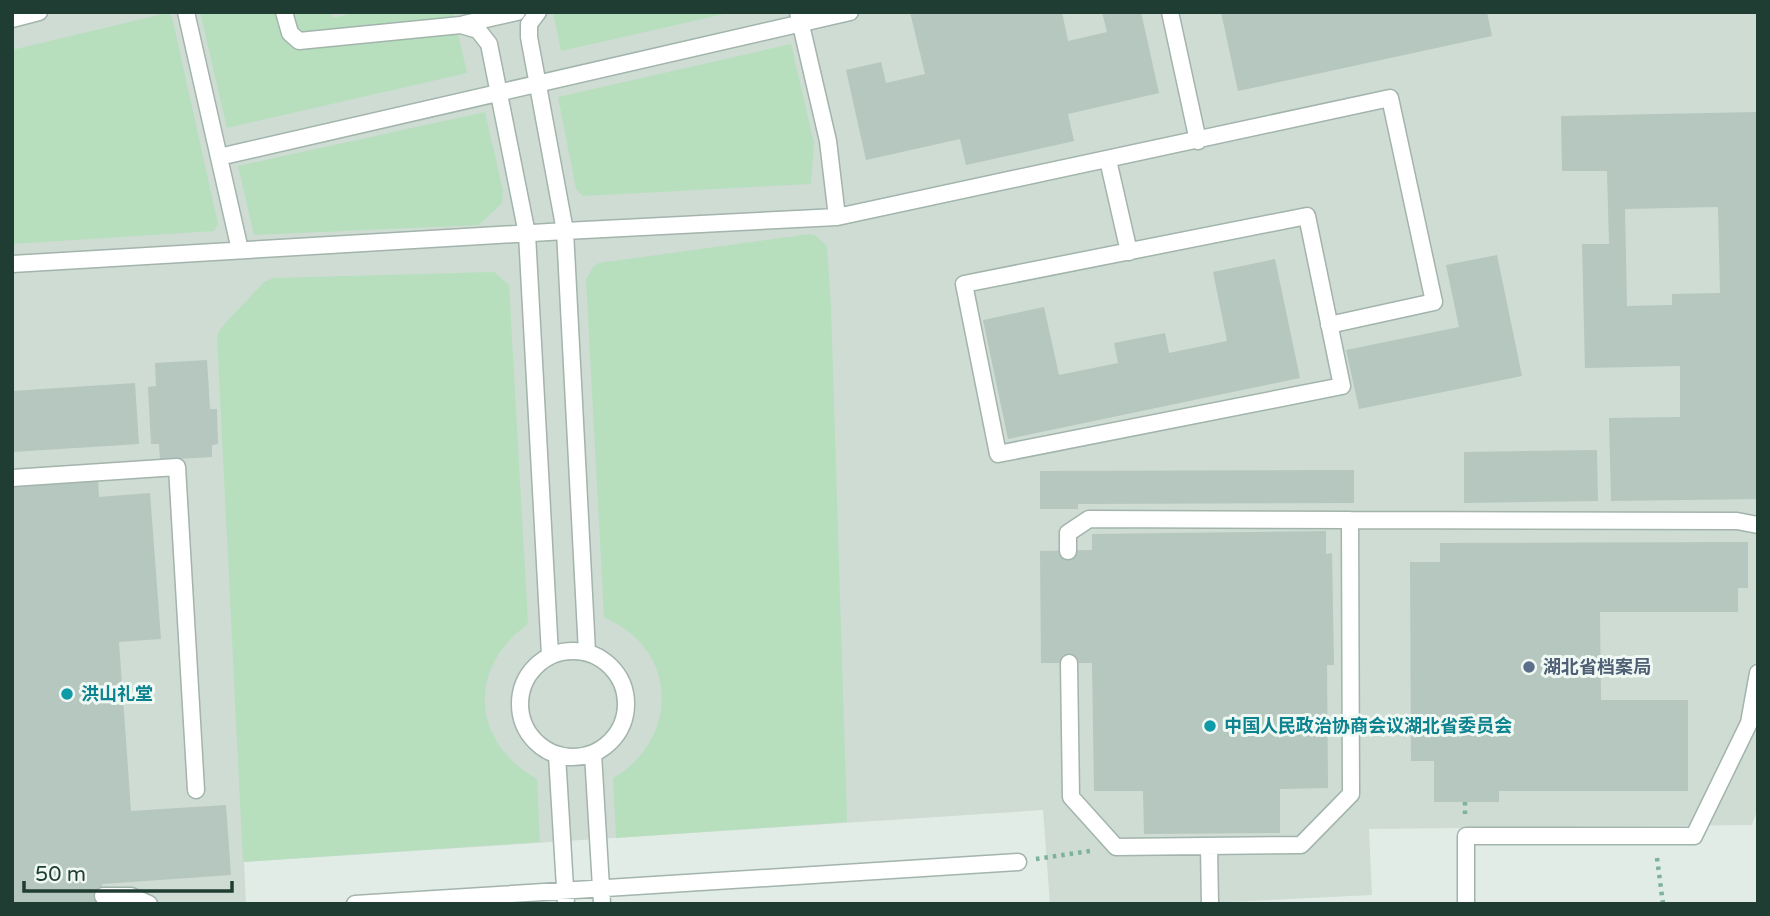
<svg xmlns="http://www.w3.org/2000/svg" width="1770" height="916" font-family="'Varela Round','Noto Sans SC',sans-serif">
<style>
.built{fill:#cedcd4}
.green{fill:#b7dfbe}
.building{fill:#b5c7be;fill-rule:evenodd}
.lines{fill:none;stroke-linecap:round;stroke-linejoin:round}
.service-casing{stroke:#a2b4ac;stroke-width:19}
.path{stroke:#7eb29d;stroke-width:4.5;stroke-dasharray:3.5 5;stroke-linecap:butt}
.service{stroke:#fff;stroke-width:16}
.service-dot{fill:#5c6f8a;stroke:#f0f8f3;stroke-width:2.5}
.culture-dot{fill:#0f9aa8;stroke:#f0f8f3;stroke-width:2.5}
.labels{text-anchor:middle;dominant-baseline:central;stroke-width:6;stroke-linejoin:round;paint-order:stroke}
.service-label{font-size:18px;font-weight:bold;fill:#4e5e75;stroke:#f0f8f3;text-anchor:start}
.culture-label{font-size:18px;font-weight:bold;fill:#0d838f;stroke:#f0f8f3;text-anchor:start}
</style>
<rect width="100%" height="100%" fill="#e0ece5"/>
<!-- built -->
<path class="built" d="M12 12H1758V807L1752 825 1369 829 1372 895 1189 904H1050L1043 810 244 862 246 904H12Z"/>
<!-- green -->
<path class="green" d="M200 12H331L333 18 357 12H453L467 73 227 128Z
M553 12H733L561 51Z
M167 13 172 17 218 224 214 231 12 244V50Z
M791 44 814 143 811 184 583 196 576 189 558 97Z
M485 112 503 191 502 203 479 225 254 235 238 166Z
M810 234 815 235 827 246 831 307 847 822 616 838 613 778C659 753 677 694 647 651 636 635 620 625 604 617L586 279 593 267 599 263Z
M494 272 509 285 528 624C467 668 471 742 537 779L540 842 243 862 217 336 221 328 264 282 273 278Z"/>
<!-- building -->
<path class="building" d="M910 12H1062L1068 41 1107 32 1102 12H1141L1159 93 1068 114 1074 141 966 165 960 139 866 160 846 70 881 62 886 83 925 74Z
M1221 12H1487L1492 36 1238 91Z
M1758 112V499L1611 501 1609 418 1680 417V366L1585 368 1582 244H1609L1607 171H1562L1561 116ZM1718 207 1720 293 1672 294V305L1627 306 1625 209Z
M1497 255 1522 376 1359 409 1346 350 1459 327 1446 265Z
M1275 259 1300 378 1008 439 983 320 1044 307 1059 375 1118 363 1114 343 1165 333 1169 353 1227 341 1213 272Z
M207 360 210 409H217L218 444 212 445V457L160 460 159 444H151L148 387 156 386 155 363Z
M135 383 139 444 12 452V391Z
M1597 450 1598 501 1464 503V452Z
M1354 470V503L1078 504V509H1040V471Z
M98 479 99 497 150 493 161 639 119 642 131 811 226 805 231 875 102 884 104 904H12V485Z
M1326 531V554L1332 553 1334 665H1327L1328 788 1280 789V833L1144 834 1143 791H1094L1092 663H1041L1040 551 1092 550V534Z
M1748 542V588H1738V612H1600L1601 700H1688V791H1499V802H1434V761H1411L1410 562H1440V543Z"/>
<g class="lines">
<defs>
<path id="service" d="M186 12 240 250
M284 12 290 33 299 41 461 25 478 30 489 44 527 234 550 655
M538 12 529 24V37L565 231 587 652
M798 12 828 141 837 217
M1170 12 1198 141
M12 19 39 12
M464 24 517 12
M219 157 850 12
M1108 160 1129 252
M1307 216 1342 386 998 454 964 284Z
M12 264 565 231 837 217 1390 98 1434 302 1329 325
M12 478 177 467 196 790
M1350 520 1737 521 1758 525
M1068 551V533L1089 519 1350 520 1351 794 1301 845 1116 847 1071 797 1069 663
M520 704a53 53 0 1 1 106 0a53 53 0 1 1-106 0Z
M593 754 602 904
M557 755 566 904
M1209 847 1210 904
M103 896H131L149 904
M355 904 1018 862
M1466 904V836H1694L1749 723 1758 673"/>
</defs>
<!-- service casing -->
<use href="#service" class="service-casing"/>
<!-- path -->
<path class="path" d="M1465 802V815
M1657 858 1663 904
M1036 859 1090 851"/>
<!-- service -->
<use href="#service" class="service"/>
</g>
<!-- markers -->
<circle class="service-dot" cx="1529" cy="667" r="7"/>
<g class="culture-dot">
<circle cx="67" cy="694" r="7"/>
<circle cx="1210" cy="726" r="7"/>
</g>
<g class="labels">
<!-- service labels -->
<g class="service-label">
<text x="1543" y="667">湖北省档案局</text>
</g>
<!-- culture labels -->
<g class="culture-label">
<text x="81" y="694">洪山礼堂</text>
<text x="1224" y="726">中国人民政治协商会议湖北省委员会</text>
</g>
</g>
<!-- border -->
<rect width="1770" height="916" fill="none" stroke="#1f3d32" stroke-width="28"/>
<!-- scale -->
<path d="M24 881v10h208v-10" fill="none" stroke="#1f3d32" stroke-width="3.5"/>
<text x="35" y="881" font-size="21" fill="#1f3d32" stroke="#f0f8f3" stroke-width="5" paint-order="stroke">50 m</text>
</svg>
